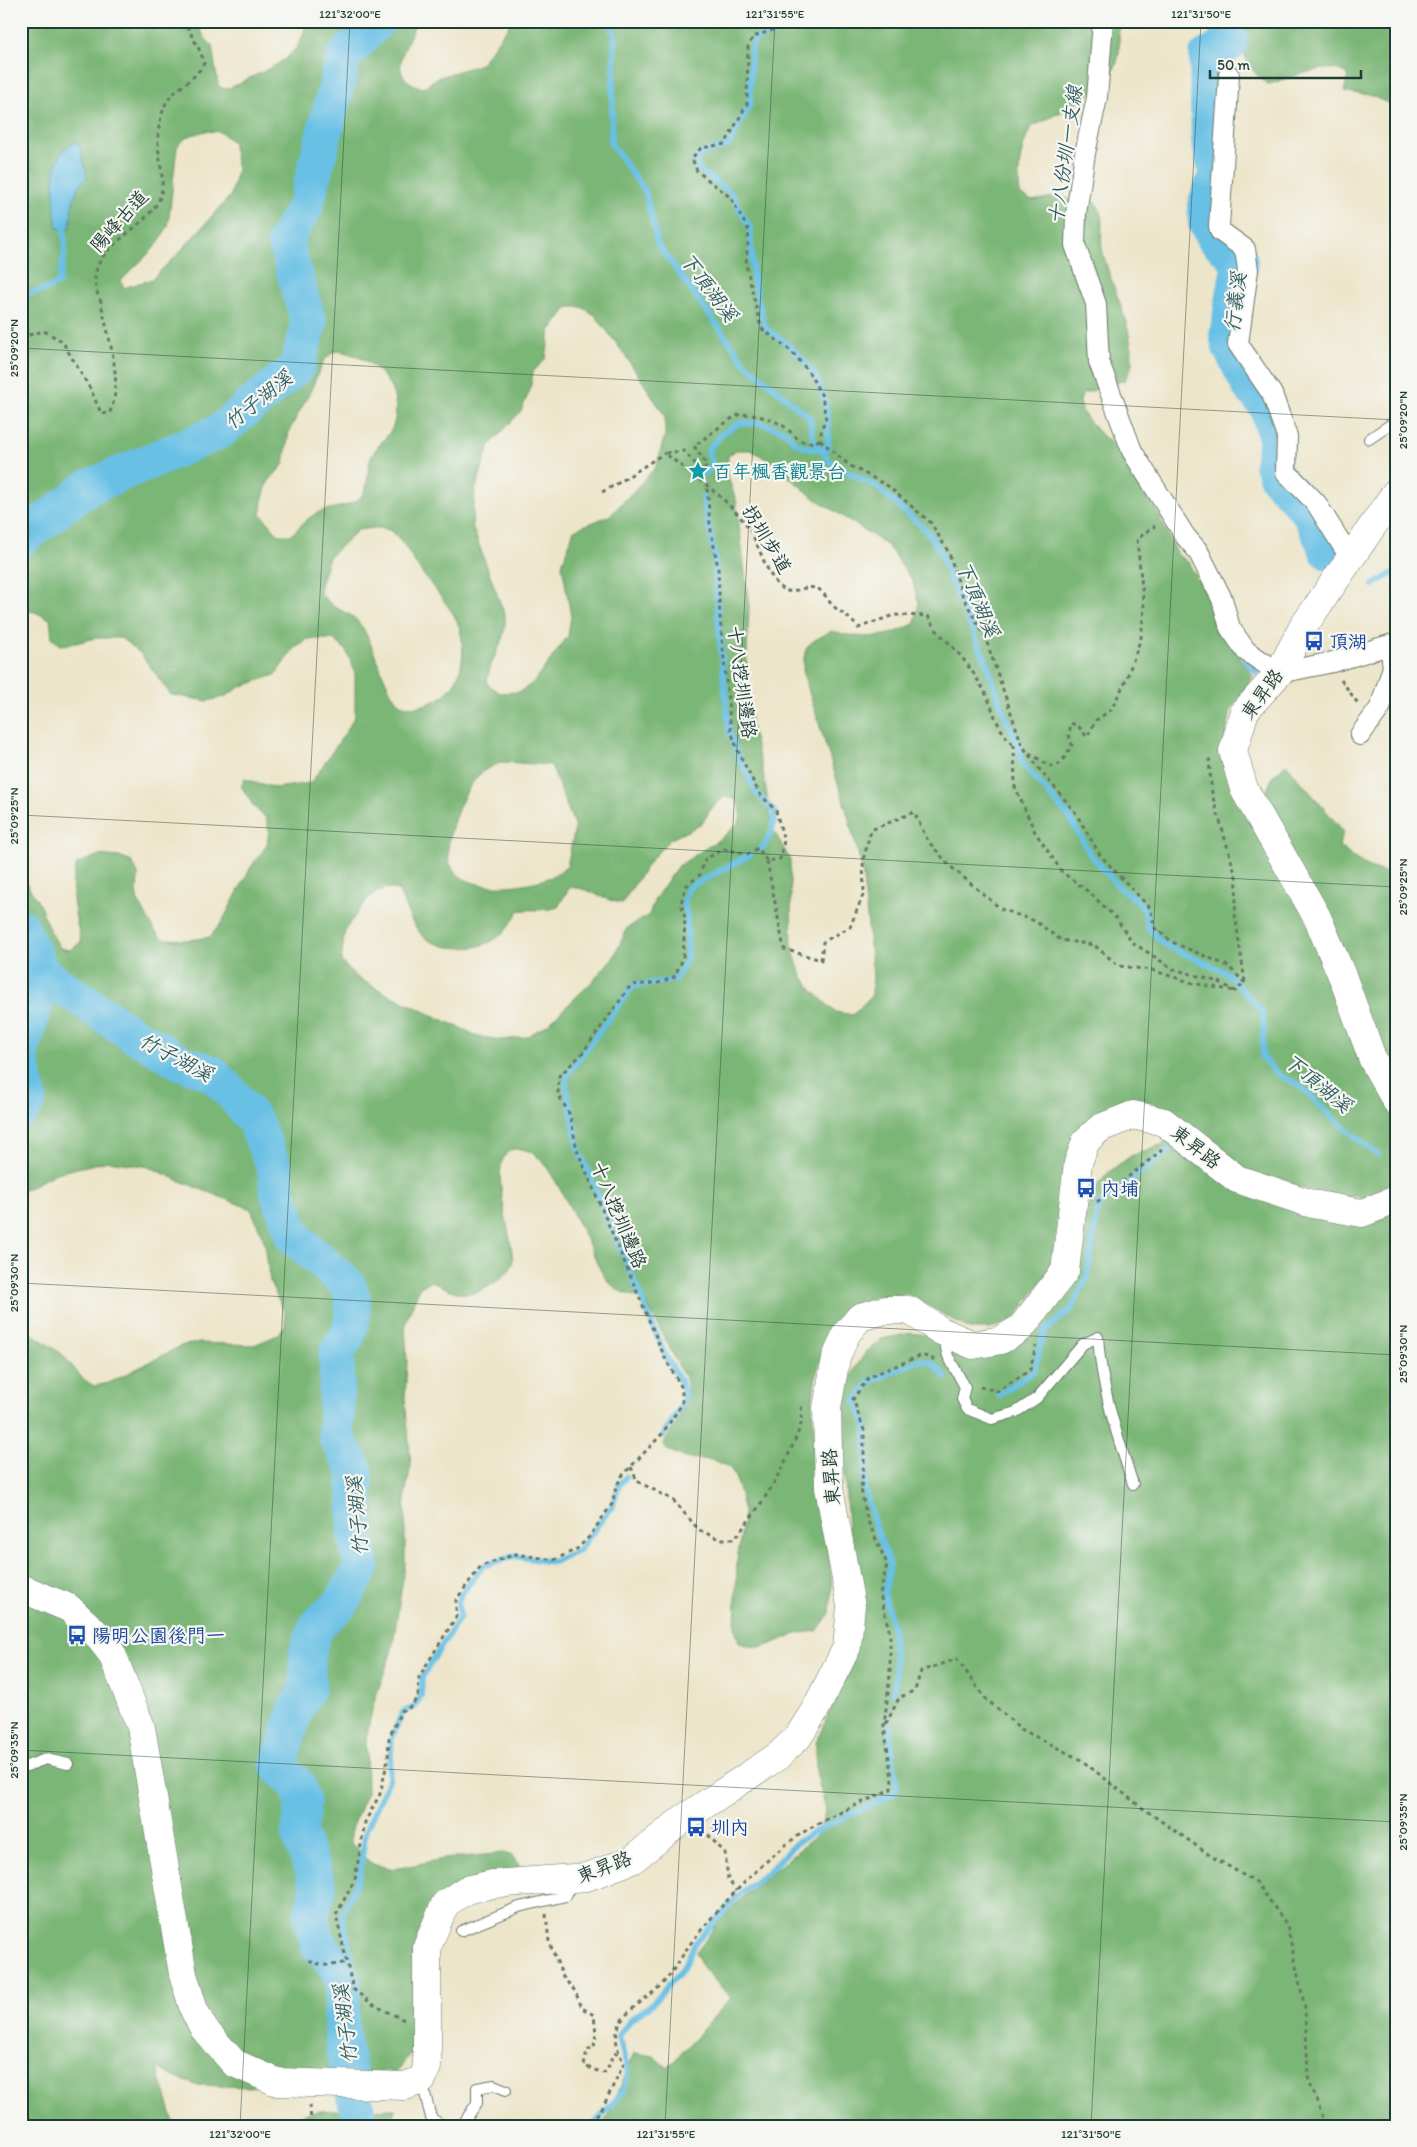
<svg xmlns="http://www.w3.org/2000/svg" width="1417" height="2147" font-family="Itim,'LXGW WenKai TC',sans-serif">
<style>
.forest{fill:#7ab676;stroke:#4c7a55;fill-rule:evenodd}
.water{fill:#67c0e5;stroke:#437e8c}
.lines{fill:none;stroke-linecap:round;stroke-linejoin:round}
.stream{stroke:#67c0e5;stroke-width:6}
.river{stroke:#67c0e5;stroke-width:36}
.lane-casing{stroke:#677868;stroke-width:12}
.street-casing{stroke:#677868;stroke-width:22}
.secondary-casing{stroke:#677868;stroke-width:29}
.path{stroke:#677868;stroke-width:3;stroke-dasharray:4 4;stroke-linecap:butt}
.lane{stroke:#fff;stroke-width:10}
.street{stroke:#fff;stroke-width:20}
.secondary{stroke:#fff;stroke-width:28}
.ticks{fill:none;stroke:#1f3d34;stroke-width:1;stroke-opacity:0.45}
.labels{text-anchor:middle;dominant-baseline:central;stroke-width:4.5;stroke-linejoin:round;paint-order:stroke}
.street-label{font-size:19px;fill:#1f3d34;stroke:#f6f6f2}
.culture-label{font-size:19px;fill:#0d838f;stroke:#f6f6f2;text-anchor:start}
.transit-label{font-size:19px;fill:#164399;stroke:#f6f6f2;text-anchor:start}
.water-label{font-size:20px;font-style:italic;fill:#315e60;stroke:#f6f6f2}
.neatline{fill:none;stroke:#1f3d34;stroke-width:2}
.ticks-label{font-size:12px;text-anchor:middle;fill:#1f3d34}
</style>
<rect width="100%" height="100%" fill="#f6f6f2"/>
<filter id="ink" filterUnits="userSpaceOnUse"><feTurbulence type="fractalNoise" baseFrequency=".02" numOctaves="2"/><feDisplacementMap in="SourceGraphic" scale="10" xChannelSelector="R" yChannelSelector="G"/><feConvolveMatrix kernelMatrix="1 2 1 2 8 2 1 2 1" color-interpolation-filters="sRGB"/></filter>
<filter id="wash" filterUnits="userSpaceOnUse"><feTurbulence type="fractalNoise" baseFrequency=".0096" numOctaves="4" result="noise"/><feDisplacementMap in="SourceGraphic" scale="20" xChannelSelector="R" yChannelSelector="G"/><feGaussianBlur stdDeviation="1.12" result="paint"/><feColorMatrix in="noise" values="0 0 0 0 0 0 0 0 0 0 0 0 0 0 0 0 0 1.4 0 .05"/><feComposite in="paint" operator="in"/></filter>
<g filter="url(#wash)">
<rect width="100%" height="100%" fill="#ede5c9"/>
<!-- forest -->
<path class="forest" d="M21 21H196L204 37 212 46 218 85 223 89C233 88 242 82 252 77 279 64 303 54 306 21H416C407 48 383 76 423 88L437 78 481 64 512 21H1117C1120 37 1122 60 1111 74 1096 94 1054 117 1031 127 1020 151 1017 167 1020 194L1032 201 1058 196C1069 202 1086 196 1095 203 1106 211 1100 236 1102 248 1110 286 1133 323 1132 363 1132 368 1127 375 1125 380L1082 394 1080 402 1083 413 1098 432 1120 450 1159 516 1178 555 1188 562 1223 625 1229 642 1253 676 1231 711 1224 743 1380 1081 1396 1123V1174L1391 1183 1365 1197 1301 1195 1227 1162 1182 1118 1151 1102 1127 1100 1102 1110 1084 1124 1073 1139 1050 1268 1015 1319 991 1329H969L908 1294 874 1297 842 1317 829 1335 816 1375 812 1405 819 1491 826 1526 832 1586 830 1613 817 1631C809 1632 800 1633 792 1635 770 1644 763 1653 739 1642L735 1627 737 1561 744 1513 736 1477 729 1467 714 1460 686 1458 667 1450 664 1445 665 1441C678 1421 689 1405 687 1382L645 1300C636 1296 622 1294 614 1287 601 1277 596 1259 589 1245 580 1227 553 1172 541 1160 535 1154 529 1150 521 1149 477 1144 518 1247 512 1265 509 1274 498 1280 491 1285 468 1301 453 1292 432 1281L420 1287 405 1324 407 1362 405 1398 411 1465 405 1495V1565L392 1650 373 1705 366 1739 367 1792 351 1829V1843L371 1864 395 1869 443 1859 504 1853 512 1856 519 1865 518 1872 441 1894 423 1919 414 1952 412 2049 400 2069 392 2074 283 2079 250 2087 196 2085 174 2077 157 2067 175 2126H21V1326L62 1354 83 1379 94 1386 109 1383 183 1345 200 1343 254 1345 278 1335 285 1326V1314L270 1282 265 1243 251 1209 180 1181 150 1167 108 1161 56 1173 21 1192V875L40 905 47 925 60 948 70 950 81 942C76 917 67 888 77 864L99 855 119 857 132 862 138 874 137 899 155 931 163 939 190 940 210 937 222 922 251 867 267 845 269 830 266 818 254 807 241 786 245 779 276 788 311 783 349 727 355 715V672L346 650 333 639H308L295 647 275 675 240 687 226 696 208 701 171 695 140 653 121 638H95L72 644 59 645 52 637 50 619 35 612 21 610ZM206 131 220 132 233 142 237 170 231 195 177 255 152 279 124 288 121 281 156 246 168 226 177 147C184 136 194 134 206 131ZM568 307H582L595 315 625 355 665 416V435L656 467 611 515 574 530 562 565 571 616 568 636 534 682 520 692 500 693 487 684C489 656 507 645 505 616L472 526 475 491 489 446 521 411 530 390 533 372 546 358 550 331ZM334 351C367 352 402 383 395 419 393 435 377 443 371 458 365 472 372 488 357 500 346 508 330 507 317 513 307 518 299 528 291 535H279L261 514 262 501 268 482 284 464 289 431 309 394 324 360ZM736 450H751L768 460 813 497 887 545 912 580 919 603 915 623C888 639 861 640 832 631 807 644 804 643 803 673L847 812 862 868 873 976 872 995 853 1015 835 1012 812 990 801 974 792 949 790 860 772 827 763 772 752 730 746 674 749 606 736 500 727 475 728 456ZM374 528C379 528 385 528 389 530 399 534 413 559 419 569 428 581 452 609 457 621 469 649 463 691 432 702 422 706 409 710 399 703 389 697 373 646 365 632 354 613 349 616 334 606 329 603 324 597 320 593V585L329 557 358 530ZM503 762 551 765 575 827 567 867C562 870 556 875 551 877 525 887 466 895 451 866 440 845 463 789 480 774 487 768 495 765 503 762ZM725 796 735 799 741 808 740 821 723 837 677 867 655 899 649 915 627 928 615 955 593 981 547 1025 526 1037 502 1040 480 1037 385 993 356 977 341 961 345 930 369 897 386 888 398 890C406 906 410 924 424 937 429 942 442 946 449 947 483 951 503 941 518 911 532 908 544 912 558 907L569 888C585 885 604 901 622 903L650 861 669 840 702 824 711 808Z
M1239 21H1396V107L1370 95 1344 92 1348 75C1330 58 1289 80 1268 84 1245 69 1241 47 1239 21Z
M1286 764 1344 832 1339 845C1355 862 1373 870 1396 875V1086L1262 802 1273 776Z
M1171 1141 1217 1169 1396 1209V2126H602C616 2104 623 2077 634 2053L654 2056 668 2068 731 1998 701 1965 696 1953 717 1924 744 1896 818 1834 826 1809 816 1772V1743L855 1652 843 1444 847 1390 854 1370 866 1352 882 1339 911 1333 933 1336 998 1354 1083 1217 1095 1188 1109 1172 1131 1156Z
M395 2109 391 2126H300L302 2115 319 2111Z"/>
<!-- water -->
<path class="water" d="M79 142 87 177C71 192 72 209 70 229L57 228C54 204 46 146 79 142Z"/>
<g class="lines">
<!-- stream -->
<path class="stream" d="M608 21 615 36 611 144 645 191 658 245 745 363 810 418 813 439 831 463 877 487 928 532 940 552 951 582 986 661 1002 709 1020 749 1022 763 1070 818 1090 854 1121 889 1138 901 1145 911 1149 929 1165 945 1227 973 1262 1011 1264 1026 1262 1057 1277 1074 1299 1085 1343 1127 1378 1155
M21 296 50 288 59 282 65 252 64 230
M703 474 713 467 708 450 722 434 740 423H760L787 432 795 443 813 449 828 448C831 389 814 360 765 328L753 278 750 228 731 193 698 169 696 157 706 152 728 146 750 104 751 48 756 39 787 29 789 21
M703 497 715 557 718 618 729 731 736 751 757 794 775 812 772 831 762 849
M1373 585 1396 571
M1245 660 1256 672
M999 1395 1034 1371 1044 1332 1071 1309 1087 1277 1098 1206 1172 1148
M663 1436C687 1394 694 1402 666 1357L579 1150 566 1086 567 1075 633 986 675 980 687 959V916L683 902 689 887 750 855
M893 1693 896 1675 892 1625 884 1594 890 1565 875 1526 864 1487 867 1455 866 1424 855 1401 871 1381 920 1360 933 1363 946 1378
M344 1982 350 1973 352 1961 342 1915 359 1877 366 1830 389 1780 392 1737 403 1712 414 1707 421 1695 422 1677 460 1617 458 1602 463 1592 483 1566 514 1556 553 1562 579 1550 613 1505 619 1485 626 1477
M593 2126 624 2090 628 2073 619 2036 631 2019 651 2005 682 1970 696 1942 741 1893 769 1871 795 1844 812 1833 892 1795 897 1788 889 1726"/>
<!-- river -->
<path class="river" d="M1226 21 1230 43 1207 56 1209 140 1217 173 1205 206 1206 223 1214 238 1240 261 1227 335 1230 347 1249 385 1267 406 1277 441 1272 464 1277 478 1309 512 1328 552
M21 539 87 488 219 432 297 367 309 324 285 241 306 205 344 56 378 21
M21 927 43 974 134 1035 183 1063 210 1072 228 1089 254 1120 275 1169 278 1193 294 1237 348 1285 353 1299 352 1321 348 1334 337 1353 336 1436 355 1470 356 1537 362 1567 342 1602 317 1625 307 1652 308 1687 297 1706 278 1765 298 1786 303 1803 299 1834 319 1887 311 1915 318 1944 332 1961 344 1982 341 2018 344 2049 359 2118 357 2126
M21 1051 43 974
M21 1058 29 1099 21 1111"/>
</g>
</g>
<g filter="url(#ink)">
<g class="lines">
<defs>
<path id="lane" d="M1369 439 1396 421
M943 1337 948 1356 965 1387 962 1399 967 1409 992 1419 1016 1412 1037 1398 1083 1344 1098 1337C1101 1387 1117 1436 1133 1484
M21 1768 46 1759 68 1764
M461 1931 519 1907 566 1896 572 1880
M422 2081 431 2118 443 2126
M455 2126 463 2124 477 2103V2088L494 2085 506 2090"/>
<path id="street" d="M1103 21 1097 98 1085 153 1076 214 1075 245 1096 304 1099 362 1132 451 1185 536 1198 551 1222 599 1230 628 1246 651 1279 673 1333 662 1396 643
M1229 75 1219 226 1220 231 1245 249 1248 270 1238 344 1272 394 1287 436 1286 472 1316 503 1351 559
M1360 735 1380 708 1393 667 1390 646"/>
<path id="secondary" d="M1396 492 1303 627 1279 673 1245 711 1233 751 1244 789 1317 917 1343 978 1373 1060 1396 1101
M21 1588 69 1608 94 1631 112 1654 141 1727 183 1974 194 2010 204 2029 234 2063 277 2082 405 2086 422 2080 427 2067V1947L445 1904 466 1890 493 1884 587 1877 632 1860 683 1819 778 1756 798 1737 815 1710 847 1647 851 1606 829 1488 827 1408 836 1358 846 1334 860 1317 885 1310H909L941 1331 973 1345 1001 1340 1021 1328 1065 1271 1078 1163 1086 1141 1100 1128 1133 1115 1164 1122 1237 1179 1312 1204 1362 1213 1396 1200"/>
</defs>
<!-- lane casing -->
<use href="#lane" class="lane-casing"/>
<!-- street casing -->
<use href="#street" class="street-casing"/>
<!-- secondary casing -->
<use href="#secondary" class="secondary-casing"/>
<!-- path -->
<path class="path" d="M785 21 784 26 753 37 748 47 747 104 725 144 701 148 692 158 697 171 731 198 749 231 746 264 761 328 791 351 808 371 822 396 826 420 822 427 820 440
M21 337 44 331 62 341 91 390 101 413 109 414C125 381 107 336 101 302 76 251 137 238 158 202 168 184 157 157 158 138 158 128 161 116 164 108 169 90 195 82 204 63 200 47 191 37 185 21
M820 440C797 449 796 432 780 424 770 418 751 413 739 415 731 417 703 440 694 446L707 465 702 471 684 451 665 453C694 477 728 497 749 529 760 546 765 572 779 586 790 598 802 585 815 588 824 590 827 600 833 606 843 614 850 617 858 628L894 615 928 616C934 629 940 634 949 643 962 656 973 672 982 687 994 707 995 729 1014 745
M820 440 849 465 888 486 931 523 949 553 963 597 985 637 1022 745 1040 770 1075 812 1100 855 1150 908 1155 928 1172 942 1228 966 1245 983
M602 492C624 481 643 466 665 453
M1341 680 1359 705
M1014 745 1015 787 1035 832 1062 872 1090 893 1116 918 1132 942 1173 969 1219 982 1235 991 1245 983
M1029 753C1054 768 1055 776 1072 745L1069 735 1071 723 1079 727 1087 737 1096 720 1111 710 1126 680 1141 638 1144 608 1137 539 1155 526
M1211 760H1209L1212 794 1237 880 1235 915 1245 982
M767 861 784 949 821 960 823 942 850 927 864 893 863 861 871 830 914 812 928 841 950 866 1001 909 1035 921 1061 940 1094 945 1119 966 1152 970 1192 983 1235 991
M1097 1202 1162 1150
M980 1387 998 1391 1030 1370 1036 1346
M631 1467 637 1481 673 1500 699 1530 719 1539H734C762 1506 785 1468 800 1427 803 1420 800 1412 802 1404
M886 1724 899 1698 915 1690 921 1671 957 1659 985 1698 1021 1729 1081 1760 1141 1807 1211 1856 1257 1883 1287 1925 1305 2008 1308 2077 1326 2126
M715 1828 709 1836 725 1853 728 1879 736 1891
M546 1914 549 1942 563 1977 575 1991 582 2008 594 2015 596 2033 594 2047 587 2050 584 2066 603 2073 607 2071 612 2057 617 2052
M309 1960C322 1967 332 1966 346 1962
M404 2020 372 2004 353 1989 336 1915 355 1879 365 1822 380 1794 388 1759 389 1738 401 1711 412 1706 418 1695 419 1677 456 1617V1600L481 1566 516 1554 554 1560 577 1549 589 1537 612 1504 616 1487 622 1476 662 1434 682 1404V1388L665 1358 577 1150 570 1115 558 1094 559 1076 581 1055 631 985 658 983 674 977 683 959 685 918 681 903 686 886 700 875 705 859 724 849 748 854 758 848 767 861 780 859 784 841 776 811 759 793 738 751 731 731 720 618 718 568 710 525 707 486
M310 2105 311 2126
M584 2126 601 2111 624 2063C616 2050 613 2034 622 2020 629 2009 653 1994 664 1982 676 1968 683 1953 694 1939 720 1906 762 1862 796 1837 824 1818 860 1804 891 1789L892 1778 884 1726 890 1675V1634L880 1594 887 1564 867 1519 861 1489 864 1462V1430L853 1399 869 1377 922 1355 935 1360"/>
<!-- lane -->
<use href="#lane" class="lane"/>
<!-- street -->
<use href="#street" class="street"/>
<!-- secondary -->
<use href="#secondary" class="secondary"/>
</g>
</g>
<!-- ticks -->
<path class="ticks" d="M21 348 1396 420M21 815 1396 887M21 1283 1396 1355M21 1750 1396 1822M240 2126 350 21M665 2126 775 21M1091 2126 1201 21"/>
<!-- icons -->
<defs>
<symbol id="sight-bare" viewBox="-9 -9 18 18"><path d="M0-6L1.8-2.2L6-1.7L2.9 1.2L3.7 5.4L0 3.3L-3.7 5.4L-2.9 1.2L-6-1.7L-1.8-2.2Z" fill="#0f9aa8" stroke="#f6f6f2" stroke-width="2.5" paint-order="stroke"/></symbol>
<symbol id="bus-bare" viewBox="-9 -9 18 18"><path d="M-5-6H5V4H4V6H2V4H-2V6H-4V4H-5ZM-3.5-4V0h7V-4ZM-3.5 1.2v1.5H-2V1.2ZM2 1.2v1.5H3.5V1.2Z" fill="#1a4fb4" stroke="#f6f6f2" stroke-width="2.5" paint-order="stroke"/></symbol>
</defs>
<g fill-rule="evenodd">
<use href="#sight-bare" x="684" y="457" width="28" height="28"/>
<use href="#bus-bare" x="1300" y="627" width="28" height="28"/>
<use href="#bus-bare" x="1072" y="1174" width="28" height="28"/>
<use href="#bus-bare" x="63" y="1621" width="28" height="28"/>
<use href="#bus-bare" x="682" y="1813" width="28" height="28"/>
</g>
<g class="labels">
<!-- street labels -->
<g class="street-label">
<text transform="translate(119 221) rotate(-48)">陽峰古道</text>
<text transform="translate(767 539) rotate(59)">拐圳步道</text>
<text transform="translate(742 682) rotate(82)">十八挖圳邊路</text>
<text transform="translate(1262 694) rotate(-54)">東昇路</text>
<text transform="translate(1196 1147) rotate(38)">東昇路</text>
<text transform="translate(619 1215) rotate(67)">十八挖圳邊路</text>
<text transform="translate(831 1477) rotate(-94)">東昇路</text>
<text transform="translate(604 1867) rotate(-21)">東昇路</text>
</g>
<!-- culture labels -->
<g class="culture-label">
<text x="713" y="471">百年楓香觀景台</text>
</g>
<!-- transit labels -->
<g class="transit-label">
<text x="1329" y="641">頂湖</text>
<text x="1101" y="1188">內埔</text>
<text x="92" y="1635">陽明公園後門一</text>
<text x="711" y="1827">圳內</text>
</g>
<!-- water labels -->
<g class="water-label">
<text transform="translate(1065 155) rotate(-82)">十八份圳一支線</text>
<text transform="translate(709 287) rotate(53)">下頂湖溪</text>
<text transform="translate(1235 302) rotate(-83)">行義溪</text>
<text transform="translate(258 400) rotate(-39)">竹子湖溪</text>
<text transform="translate(978 599) rotate(67)">下頂湖溪</text>
<text transform="translate(176 1057) rotate(28)">竹子湖溪</text>
<text transform="translate(1318 1083) rotate(39)">下頂湖溪</text>
<text transform="translate(357 1516) rotate(-95)">竹子湖溪</text>
<text transform="translate(345 2024) rotate(-97)">竹子湖溪</text>
</g>
</g>
<!-- margin -->
<rect width="1417" height="2147" fill="none" stroke="#f6f6f2" stroke-width="55"/>
<!-- scale -->
<path d="M1210 70v8h151v-8" fill="none" stroke="#1f3d34" stroke-width="2.5"/>
<text x="1217" y="70" font-size="15" fill="#1f3d34" stroke="#f6f6f2" stroke-width="4" paint-order="stroke">50 m</text>
<rect x="28" y="28" width="1362" height="2092" class="neatline"/>
<g class="ticks-label">
<text x="350" y="18">121°32'00"E</text>
<text x="775" y="18">121°31'55"E</text>
<text x="1201" y="18">121°31'50"E</text>
<text transform="translate(14 348) rotate(-90)" y="4">25°09'20"N</text>
<text transform="translate(1403 420) rotate(-90)" y="4">25°09'20"N</text>
<text transform="translate(14 816) rotate(-90)" y="4">25°09'25"N</text>
<text transform="translate(1403 887) rotate(-90)" y="4">25°09'25"N</text>
<text transform="translate(14 1283) rotate(-90)" y="4">25°09'30"N</text>
<text transform="translate(1403 1354) rotate(-90)" y="4">25°09'30"N</text>
<text transform="translate(14 1750) rotate(-90)" y="4">25°09'35"N</text>
<text transform="translate(1403 1822) rotate(-90)" y="4">25°09'35"N</text>
<text x="240" y="2138">121°32'00"E</text>
<text x="666" y="2138">121°31'55"E</text>
<text x="1091" y="2138">121°31'50"E</text>
</g>
</svg>
